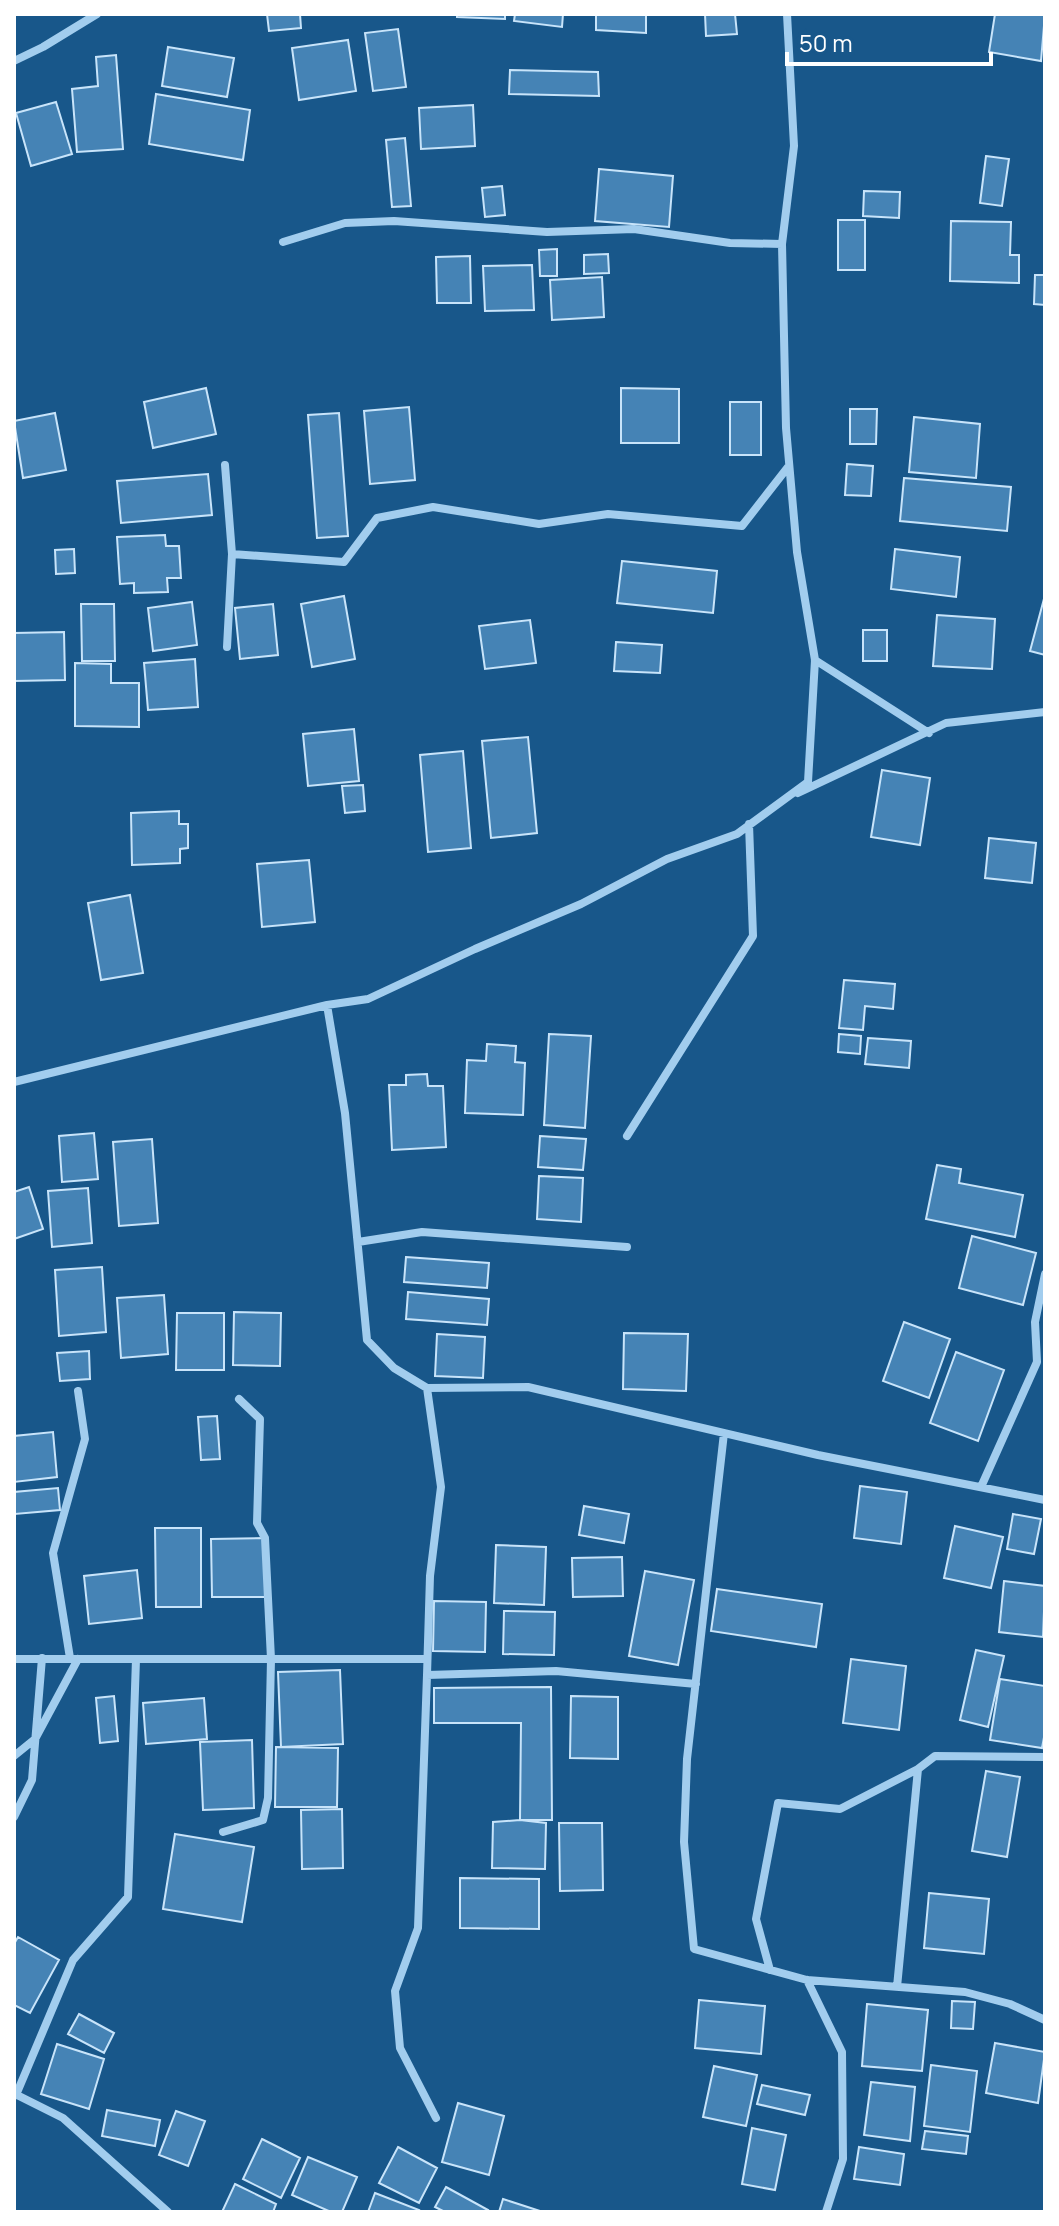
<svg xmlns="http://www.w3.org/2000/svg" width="1059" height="2226" font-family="Manrope,sans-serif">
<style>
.building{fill:#4583b5;stroke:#c8e4fa;stroke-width:2}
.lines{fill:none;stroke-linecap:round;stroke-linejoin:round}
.street{stroke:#a2cdee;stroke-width:8}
</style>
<rect width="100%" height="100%" fill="#18578a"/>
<!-- building -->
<path class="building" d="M267 14H300L301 28 269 31Z
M457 14H505V19L457 17Z
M515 14H563L562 27 514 21Z
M596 14H646V33L596 30Z
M705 14H735L737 34 706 36Z
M995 14H1045L1041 61 989 52Z
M398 29 406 87 373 91 365 33Z
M348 40 356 91 299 100 292 48Z
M168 47 234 58 227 97 162 86Z
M116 55 123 149 77 152 72 89 98 86 96 57Z
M510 70 598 72 599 96 509 94Z
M156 94 250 110 243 160 149 144Z
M56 102 72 154 31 166 16 113Z
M473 105 475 146 421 149 419 108Z
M405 138 411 206 392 207 386 140Z
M986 156 1009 159 1002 206 980 203Z
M599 169 673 176 669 227 595 221Z
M502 186 505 215 485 217 482 188Z
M864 191 900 192 899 218 863 216Z
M838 220H865V270H838Z
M951 221 1011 222 1010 255H1019V283L950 281Z
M557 249V276H540L539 250Z
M608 254 609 273 584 274V255Z
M470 256 471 303H437L436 257Z
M532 265 534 310 485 311 483 266Z
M1035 275H1045V305L1034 304Z
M602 277 604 317 552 320 550 280Z
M206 388 216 434 153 448 144 402Z
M621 388 679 389V443H621Z
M730 402H761V455H730Z
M409 407 415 480 370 484 364 411Z
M850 409H877L876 444H850Z
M55 413 66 470 23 478 14 421Z
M339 413 348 536 317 538 308 415Z
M914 417 980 424 976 478 909 472Z
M847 464 873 466 871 496 845 495Z
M208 474 212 515 121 523 117 481Z
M904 478 1011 487 1007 531 900 521Z
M165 535 166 546H179L181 578H167L168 592 134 593V583L120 584 117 537Z
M74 549 75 573 56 574 55 550Z
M895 549 960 557 956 597 891 589Z
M622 561 717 571 713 613 617 603Z
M1045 595V655L1030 651Z
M344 596 355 659 312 667 301 604Z
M192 602 197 645 153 651 148 608Z
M81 604H114L115 661H82Z
M273 604 278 655 240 659 235 608Z
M937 615 995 619 992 669 933 666Z
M530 620 536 663 485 669 479 626Z
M863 630H887V661H863Z
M64 632 65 680 14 681V633Z
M616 642 662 645 660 673 614 671Z
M195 659 198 707 148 710 144 663Z
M75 663 111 664V683H139V727L75 726Z
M354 729 359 781 308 786 303 734Z
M528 737 537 833 491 838 482 741Z
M463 751 471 848 428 852 420 755Z
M882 770 930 778 920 845 871 837Z
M363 785 365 811 345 813 342 786Z
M179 811V824H188V848L180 849V863L132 865 131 813Z
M989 838 1036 843 1032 883 985 878Z
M309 860 315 922 262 927 257 864Z
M130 895 143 973 101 980 88 903Z
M844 980 895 984 893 1009 865 1006 863 1030 839 1028Z
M549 1034 591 1036 585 1128 544 1125Z
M839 1034 861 1036 860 1054 838 1052Z
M868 1038 911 1041 909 1068 865 1064Z
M487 1044 516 1046 515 1062 525 1063 523 1115 465 1113 467 1060 486 1061Z
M427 1074 428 1086H443L446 1147 392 1150 389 1085H406V1075Z
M94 1133 98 1179 62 1182 59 1136Z
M540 1136 586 1139 583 1170 538 1167Z
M152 1139 158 1223 119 1226 113 1142Z
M937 1165 961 1169 959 1183 1023 1195 1015 1237 926 1219Z
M539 1176 583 1178 581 1222 537 1219Z
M29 1187 43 1229 14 1239V1192Z
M88 1188 92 1243 52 1247 48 1191Z
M972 1236 1036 1253 1023 1305 959 1288Z
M406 1257 489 1263 487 1288 404 1282Z
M102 1267 106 1332 59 1336 55 1270Z
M408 1292 489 1299 487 1325 406 1319Z
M164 1295 168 1354 121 1358 117 1298Z
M234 1312 281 1313 280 1366 233 1365Z
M177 1313H224V1370H176Z
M904 1322 950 1339 929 1398 883 1381Z
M624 1333 688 1334 686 1391 623 1389Z
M437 1334 485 1337 483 1378 435 1376Z
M89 1351 90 1379 60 1381 57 1353Z
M956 1352 1004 1370 978 1441 930 1423Z
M217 1416 220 1459 201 1460 198 1417Z
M53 1432 57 1477 14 1482V1436Z
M860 1486 907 1492 901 1544 854 1538Z
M58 1488 60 1510 15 1514 14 1492Z
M584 1506 629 1514 624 1543 579 1535Z
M1013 1514 1041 1519 1034 1554 1007 1549Z
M955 1526 1003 1537 991 1588 944 1578Z
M155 1528H201V1607H156Z
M265 1538 266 1597H212L211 1539Z
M496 1545 546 1547 544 1605 494 1603Z
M622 1557 623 1596 573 1597 572 1558Z
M137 1570 142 1618 89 1624 84 1576Z
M645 1571 694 1580 678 1665 629 1656Z
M1004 1581 1045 1586 1043 1637 999 1632Z
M717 1589 822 1604 816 1647 711 1631Z
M434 1601 486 1602 485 1652 433 1651Z
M504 1611 555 1612 554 1655 503 1654Z
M976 1650 1004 1656 988 1727 960 1720Z
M851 1659 906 1666 899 1730 843 1723Z
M340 1670 343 1744 281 1747 278 1672Z
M1000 1679 1045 1686V1732L1042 1748 990 1740Z
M551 1687 552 1820H520L521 1723H434V1688Z
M114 1696 118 1741 100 1743 96 1698Z
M571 1696 618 1697V1759L570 1758Z
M204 1698 207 1739 146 1744 143 1703Z
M252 1740 254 1808 203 1810 200 1742Z
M276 1747 338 1748 337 1807H275Z
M986 1771 1020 1777 1007 1857 972 1851Z
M342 1809 343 1868 302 1869 301 1810Z
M520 1820 546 1823 545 1869 492 1868 493 1822Z
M559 1823H602L603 1890 560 1891Z
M175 1834 254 1847 242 1922 163 1909Z
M460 1878 539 1879V1929L460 1928Z
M929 1893 989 1899 984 1954 924 1948Z
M18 1937 59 1960 30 2013 14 2005V1944Z
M699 2000 765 2006 761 2054 695 2048Z
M952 2001 975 2002 973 2029 951 2028Z
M867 2004 928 2010 922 2071 862 2066Z
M79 2014 114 2033 104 2053 68 2034Z
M995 2043 1045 2052 1038 2103 986 2093Z
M57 2044 104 2059 89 2109 41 2094Z
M931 2065 977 2071 970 2132 924 2126Z
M714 2066 757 2075 746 2126 703 2117Z
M871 2082 915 2087 910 2141 864 2135Z
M762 2085 810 2095 805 2115 757 2104Z
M458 2103 504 2116 489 2175 442 2162Z
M107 2110 160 2120 155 2146 102 2136Z
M176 2111 205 2121 188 2166 159 2155Z
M752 2128 786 2135 775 2190 742 2184Z
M925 2131 968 2136 966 2154 922 2149Z
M262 2139 300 2158 281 2198 243 2179Z
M398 2147 437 2168 419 2203 379 2183Z
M859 2147 904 2154 900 2185 854 2179Z
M308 2157 357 2177 342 2212H331L292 2195Z
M235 2184 276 2204 273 2212H222Z
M446 2187 488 2210 487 2212H445L435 2207Z
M375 2193 419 2210 418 2212H368Z
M503 2199 543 2212H499Z"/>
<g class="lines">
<!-- street -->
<path class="street" d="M14 61 43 47 97 14
M283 242 345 223 394 221 547 232 634 229 730 243 782 244
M225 465 232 554
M227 647 232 554 344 562 377 518 433 507 539 524 608 514 742 526 788 467
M815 660 929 733
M798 793 946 723 1045 712
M327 1005 345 1113 367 1340 394 1368 427 1388 441 1487 430 1576 427 1675 556 1671 696 1684
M14 1082 327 1005 368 999 475 949 581 904 667 859 737 834 808 782 815 660 797 552 786 428 782 244 794 146 787 14
M627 1136 753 936 749 824
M358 1242 422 1232 627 1247
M427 1388 528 1387 818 1455 1045 1500
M724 1433 687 1759 684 1842 694 1949 807 1980 965 1992 1010 2004 1045 2020
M981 1487 1037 1362 1035 1322 1045 1274
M70 1658 53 1553 85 1439 78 1391
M14 1659H427
M427 1675 418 1928 395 1991 400 2048 436 2118
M14 1756 35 1739 78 1659
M14 1817 32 1780 42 1658
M223 1832 263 1820 268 1798 271 1659 265 1538 257 1523 260 1419 239 1399
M770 1970 756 1919 778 1803 840 1809 918 1769
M807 1980 842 2052 843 2159 826 2212
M897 1987 918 1769 935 1756 1045 1757
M15 2094 63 2118 168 2212
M16 2095 73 1960 128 1897 136 1659"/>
</g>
<!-- border -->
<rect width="1059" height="2226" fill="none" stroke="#ffffff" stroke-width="32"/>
<!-- scale -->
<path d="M787 52v12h204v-12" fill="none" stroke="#ffffff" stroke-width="4"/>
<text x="799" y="52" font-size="24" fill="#ffffff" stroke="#18578a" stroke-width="6" paint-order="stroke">50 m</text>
</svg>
